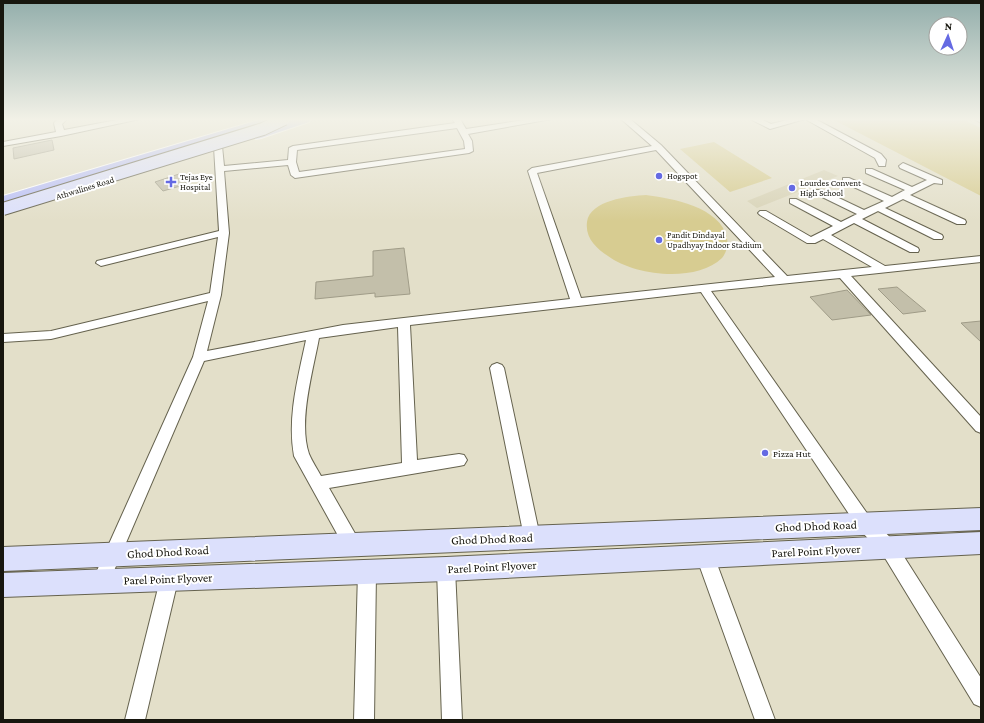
<svg xmlns="http://www.w3.org/2000/svg" width="984" height="723" font-family="'Crimson Pro',serif">
<style>
.built{fill:#d8d3b7}
.green{fill:#d7cc91}
.building{fill:#c3bfaa;stroke:#a09c88}
.lines{fill:none;stroke-linecap:round;stroke-linejoin:round}
.street-casing{stroke:#65624e;stroke-width:2}
.secondary-casing{stroke:#65624e;stroke-width:2}
.primary-casing{stroke:#fff;stroke-width:2}
.street{fill:#fff;fill-rule:evenodd}
.secondary{fill:#dce0fc;fill-rule:evenodd}
.primary{fill:#bac0f9;fill-rule:evenodd}
.secondary-bridge-casing{stroke:#65624e;stroke-width:14;stroke-linecap:butt}
.secondary-bridge{stroke:#dce0fc;stroke-width:12}
.poi-dot{fill:#656ae3;stroke:#fff;stroke-width:1.5}
.labels{text-anchor:middle;dominant-baseline:central;stroke-width:4;stroke-linejoin:round;paint-order:stroke}
.far-poi-label{font-size:9px;fill:#17160e;stroke:#fff;text-anchor:start}
.far-street-label{font-size:9px;fill:#17160e;stroke:#fff}
.poi-label{font-size:10px;fill:#17160e;stroke:#fff;text-anchor:start}
.near-street-label{font-size:12px;fill:#17160e;stroke:#fff}
</style>
<rect width="100%" height="100%" fill="#e3dfc9"/>
<!-- built -->
<path class="built" d="M824 170 838 176 757 208 747 201Z"/>
<!-- green -->
<path class="green" d="M832 119H962L981 128V196Z
M714 142 772 178 730 192 680 149Z
M646 195C671 198 721 207 727 238 728 245 727 252 722 258 696 283 635 276 608 256 596 248 585 238 587 222 590 200 629 196 646 195Z"/>
<!-- building -->
<path class="building" d="M52 140 54 150 14 159 13 148Z
M179 174 187 184 163 191 155 182Z
M404 248 410 294 375 297V293L315 299 316 282 373 276V251Z
M897 287 926 311 903 314 878 289Z
M847 290 871 315 832 320 810 297Z
M981 321V342L961 323Z"/>
<g class="lines">
<defs>
<path id="street" d="M58 119H67L62 124 64 130 122 119H140L61 136 3 146V142L56 132 54 123Z
M452 119H460L466 129 531 119H552L468 134 472 141 473 151 469 153 295 178 291 175 288 165 224 171 229 233 221 295 207 351 343 325 570 299 528 171 532 168 652 146 621 119H630L661 145 787 276 872 267 823 239 815 243H807L760 215 758 213 760 211H766L811 237 833 226 790 203V199H796L841 222 857 214 816 194V190H822L864 210 884 201 843 182V178H849L892 197 905 190 866 173V169H872L912 187 927 180 900 168 899 166 903 163 942 180V184L934 183 910 195 965 220 966 222 965 224H957L903 199 885 208 942 235 943 237 942 239H934L878 211 862 219 918 248 919 250 918 252H910L854 223 831 235 885 266 981 256V262L851 276 981 417V433L976 431 840 278 711 291 871 519 894 541 981 678V707L974 704 882 553 859 529 701 292 410 325 417 460 459 454 464 455 467 460 464 465 459 466 329 488 361 544 358 550 352 552 346 550 294 456C287 417 298 378 306 340L204 361 107 587 101 590 95 587 92 581 95 575 193 357 208 301 51 339 3 342V334L51 331 210 293 218 237 101 266 96 263 97 261 219 231 214 147 206 141V137H212L222 146 224 166 288 160 289 148 293 146 455 123ZM457 128 464 141 465 149 299 172 296 162 297 150ZM656 150 775 277 581 298 537 173ZM398 327 402 463 321 476C317 469 312 461 309 454 298 422 313 371 319 338Z
M750 119H761L771 124 791 119H805L770 129Z
M805 119H815L881 154 886 160 885 166H879L875 158Z
M497 363 502 365 504 368 540 537 538 543 532 545 526 543 524 537 490 368 492 365Z
M705 548 711 550 714 556 775 720H755L696 556 699 550Z
M446 560 452 563 455 569 462 720H442L437 569 440 563Z
M367 563 373 566 376 572 374 720H354L358 572 361 566Z
M169 571 175 574 178 580 145 720H125L160 580 163 574Z"/>
<path id="secondary" d="M974 119H981V123Z
M981 508V530L3 571V547Z
M981 532V554L446 581 3 597V573L446 557Z"/>
<path id="primary" d="M262 119H274L275 121 273 124 3 206V196Z
M292 119H311L309 122 261 138 256 139 250 135 251 132Z"/>
</defs>
<!-- street casing -->
<use href="#street" class="street-casing"/>
<!-- secondary casing -->
<use href="#secondary" class="secondary-casing"/>
<!-- primary casing -->
<use href="#primary" class="primary-casing"/>
<!-- street -->
<use href="#street" class="street"/>
<!-- secondary -->
<use href="#secondary" class="secondary"/>
<!-- primary -->
<use href="#primary" class="primary"/>
<defs>
<path id="secondary-bridge" d="M3 209 263 129 284 119"/>
</defs>
<!-- secondary-bridge casing -->
<use href="#secondary-bridge" class="secondary-bridge-casing"/>
<!-- secondary-bridge -->
<use href="#secondary-bridge" class="secondary-bridge"/>
</g>
<!-- sky -->
<linearGradient id="sky" x2="0" y2="1"><stop stop-color="#93aeab"/><stop offset="0.54" stop-color="#f2f1e7"/><stop offset="1" stop-color="#f2f1e7" stop-opacity="0"/></linearGradient>
<rect width="984" height="221" fill="url(#sky)"/>
<!-- markers -->
<g class="poi-dot">
<circle cx="659" cy="176" r="4"/>
<path d="M169 176h4v4h4v4h-4v4h-4v-4h-4v-4h4z"/>
<circle cx="792" cy="188" r="4"/>
<circle cx="659" cy="240" r="4"/>
<circle cx="765" cy="453" r="4"/>
</g>
<g class="labels">
<!-- far-poi labels -->
<g class="far-poi-label">
<text x="667" y="176">Hogspot</text>
<text x="180" y="177">Tejas Eye<tspan x="180" dy="10">Hospital</tspan></text>
<text x="800" y="183">Lourdes Convent<tspan x="800" dy="10">High School</tspan></text>
<text x="667" y="235">Pandit Dindayal<tspan x="667" dy="10">Upadhyay Indoor Stadium</tspan></text>
</g>
<!-- far-street labels -->
<g class="far-street-label">
<text transform="translate(85 188) rotate(-17)">Athwalines Road</text>
</g>
<!-- poi labels -->
<g class="poi-label">
<text x="773" y="453">Pizza Hut</text>
</g>
<!-- near-street labels -->
<g class="near-street-label">
<text transform="translate(816 526) rotate(-2)">Ghod Dhod Road</text>
<text transform="translate(492 539) rotate(-2)">Ghod Dhod Road</text>
<text transform="translate(816 551) rotate(-3)">Parel Point Flyover</text>
<text transform="translate(168 552) rotate(-3)">Ghod Dhod Road</text>
<text transform="translate(492 567) rotate(-3)">Parel Point Flyover</text>
<text transform="translate(168 579) rotate(-2)">Parel Point Flyover</text>
</g>
</g>
<!-- border -->
<rect width="984" height="723" fill="none" stroke="#17160e" stroke-width="8"/>
<!-- north arrow -->
<g transform="translate(948 36) rotate(3)"><circle r="19" fill="#ffffff" stroke="#a2a29f"/>
<path d="M0-3L7 15L0 10L-7 15Z" fill="#656ae3"/>
<text y="-6" font-size="11" font-weight="bold" text-anchor="middle" fill="#17160e">N</text>
</g>
</svg>
